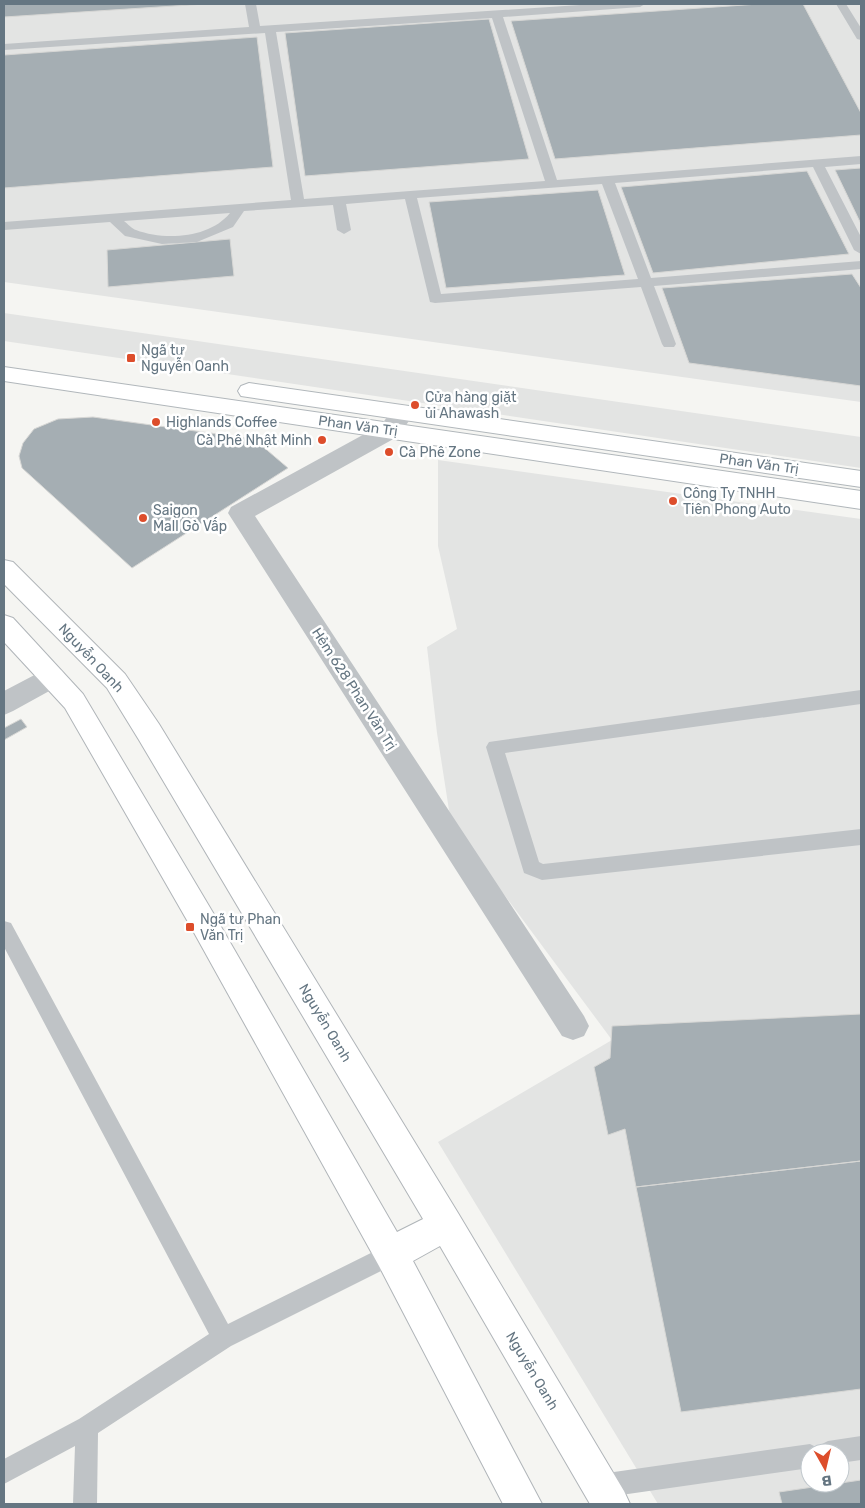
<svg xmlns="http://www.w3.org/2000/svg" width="865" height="1508" font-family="Rubik,sans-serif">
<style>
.built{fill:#e3e4e3;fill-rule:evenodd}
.building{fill:#a5aeb3;stroke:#d7d7d5}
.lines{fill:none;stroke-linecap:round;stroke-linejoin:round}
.secondary-casing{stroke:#b1b7bb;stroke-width:2}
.primary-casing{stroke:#b0b5b9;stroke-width:2}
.lane{fill:#bfc3c6;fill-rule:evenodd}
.street{fill:#bfc3c6;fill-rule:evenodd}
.secondary{fill:#fff;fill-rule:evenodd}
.primary{fill:#fff;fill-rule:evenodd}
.poi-dot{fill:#dd4d2b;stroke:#fff;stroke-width:2}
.labels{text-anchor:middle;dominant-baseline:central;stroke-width:5;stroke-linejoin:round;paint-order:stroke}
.poi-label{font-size:14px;fill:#657682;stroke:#fff;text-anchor:start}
.street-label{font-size:14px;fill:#657682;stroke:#fff}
</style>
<rect width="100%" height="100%" fill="#f5f5f2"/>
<!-- built -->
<path class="built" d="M4 4H861V402L4 282Z
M4 313 861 437V468L4 341Z
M438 460 861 519V1504H658L438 1142 612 1040 451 823 437 733 427 647 457 629 438 546ZM810 1453H840V1483H810Z"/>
<!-- building -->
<path class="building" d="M4 4H205L4 17Z
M759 4H803L861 113V135L555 159 511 21Z
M489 19 529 159 305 176 285 33Z
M257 37 273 167 4 188V55Z
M861 168V224L835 170Z
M807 171 849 254 653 273 621 187Z
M598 190 625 275 446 288 429 202Z
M230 239 234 276 108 287 107 250Z
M852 274 861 288V386L689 363 662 288Z
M93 417 254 439 288 468 132 568 22 468 19 456 23 443 34 429 58 419Z
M21 719 27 727 4 740V728Z
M861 1014V1161L636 1187 625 1129 608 1135 594 1067 610 1058 612 1026Z
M861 1161V1389L681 1412 636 1187Z
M861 1480V1504H782L779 1492Z"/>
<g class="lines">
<defs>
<path id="secondary" d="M4 367 861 491V509L4 381Z
M249 383 861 471V487L241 396 238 391 241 386Z"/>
<path id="primary" d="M4 560 13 562 125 674 159 724 458 1213 624 1491 630 1504H590L440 1246 413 1261 542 1504H503L379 1266 192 929 65 708 4 642V615L13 618 83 694 212 911 397 1232 423 1219 139 740 107 688 4 584Z"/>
</defs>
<!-- secondary casing -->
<use href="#secondary" class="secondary-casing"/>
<!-- primary casing -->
<use href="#primary" class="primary-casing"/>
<!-- lane -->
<path class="lane" d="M245 4H256L260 26 595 4H645L640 7 503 17 557 180 861 156V164L825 167 861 237V254L854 250 813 167 615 183 651 278 861 261V269L654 286 676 344 674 347H664L662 344 641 287 435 303 430 302 405 199 346 204 351 230 344 234 337 230 333 205 244 211 233 227 197 242 162 244 130 237 125 236 110 222 4 230V222L291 200 265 33 4 50V44L249 27ZM492 18 545 181 304 199 276 32ZM602 184 638 279 441 294 417 198ZM230 213C210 238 165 241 136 230 132 229 128 224 124 221Z
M836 4H846L861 28V40L857 39Z
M861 690V704L505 753 539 862 543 864 861 829V845L542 880 524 873 486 747 489 742Z
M4 921 11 923 228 1324 391 1243 399 1246 402 1254 399 1262 231 1346 98 1433 97 1504H73L75 1446 4 1484V1459L79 1419 209 1334 4 947Z
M861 1436V1460L840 1463V1453H810V1468L600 1498 592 1494 588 1486 592 1478 600 1474 810 1444 818 1448 820 1445 828 1441Z"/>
<!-- street -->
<path class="street" d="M403 405 411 407 415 413 397 437 255 516 584 1016 589 1026 584 1036 573 1040 562 1036 228 513 231 507 381 425 395 407Z
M53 667 62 670 66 677 62 684 13 711 4 715V691L44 670Z"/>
<!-- secondary -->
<use href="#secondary" class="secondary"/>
<!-- primary -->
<use href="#primary" class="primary"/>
</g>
<!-- markers -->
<g class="poi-dot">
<rect x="126" y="353" width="10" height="10" rx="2.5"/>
<circle cx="415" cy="405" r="5"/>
<circle cx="156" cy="422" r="5"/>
<circle cx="322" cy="440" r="5"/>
<circle cx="389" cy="452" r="5"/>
<circle cx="673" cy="501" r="5"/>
<circle cx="143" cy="518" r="5"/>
<rect x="185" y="922" width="10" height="10" rx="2.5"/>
</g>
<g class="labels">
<!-- poi labels -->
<g class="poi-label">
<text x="141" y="350">Ngã tư<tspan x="141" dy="16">Nguyễn Oanh</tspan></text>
<text x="425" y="397">Cửa hàng giặt<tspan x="425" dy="16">ủi Ahawash</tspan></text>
<text x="166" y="422">Highlands Coffee</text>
<text x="312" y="440" text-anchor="end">Cà Phê Nhật Minh</text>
<text x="399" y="452">Cà Phê Zone</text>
<text x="683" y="493">Công Ty TNHH<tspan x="683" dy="16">Tiên Phong Auto</tspan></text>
<text x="153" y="510">Saigon<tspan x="153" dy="16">Mall Gò Vấp</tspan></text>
<text x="200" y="919">Ngã tư Phan<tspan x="200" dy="16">Văn Trị</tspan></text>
</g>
<!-- street labels -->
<g class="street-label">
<text transform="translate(358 426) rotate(8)">Phan Văn Trị</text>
<text transform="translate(759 464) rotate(8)">Phan Văn Trị</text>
<text transform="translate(91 658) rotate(47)">Nguyễn Oanh</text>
<text transform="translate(354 689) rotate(57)">Hẻm 628 Phan Văn Trị</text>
<text transform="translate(325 1023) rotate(59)">Nguyễn Oanh</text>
<text transform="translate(532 1371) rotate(59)">Nguyễn Oanh</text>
</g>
</g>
<!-- border -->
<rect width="865" height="1508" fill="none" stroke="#657682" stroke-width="10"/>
<!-- north arrow -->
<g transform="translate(825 1468) rotate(172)"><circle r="24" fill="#ffffff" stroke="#c1c8cd"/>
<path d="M0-4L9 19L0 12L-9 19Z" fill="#dd4d2b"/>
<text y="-8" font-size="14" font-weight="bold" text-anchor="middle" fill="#657682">B</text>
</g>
</svg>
